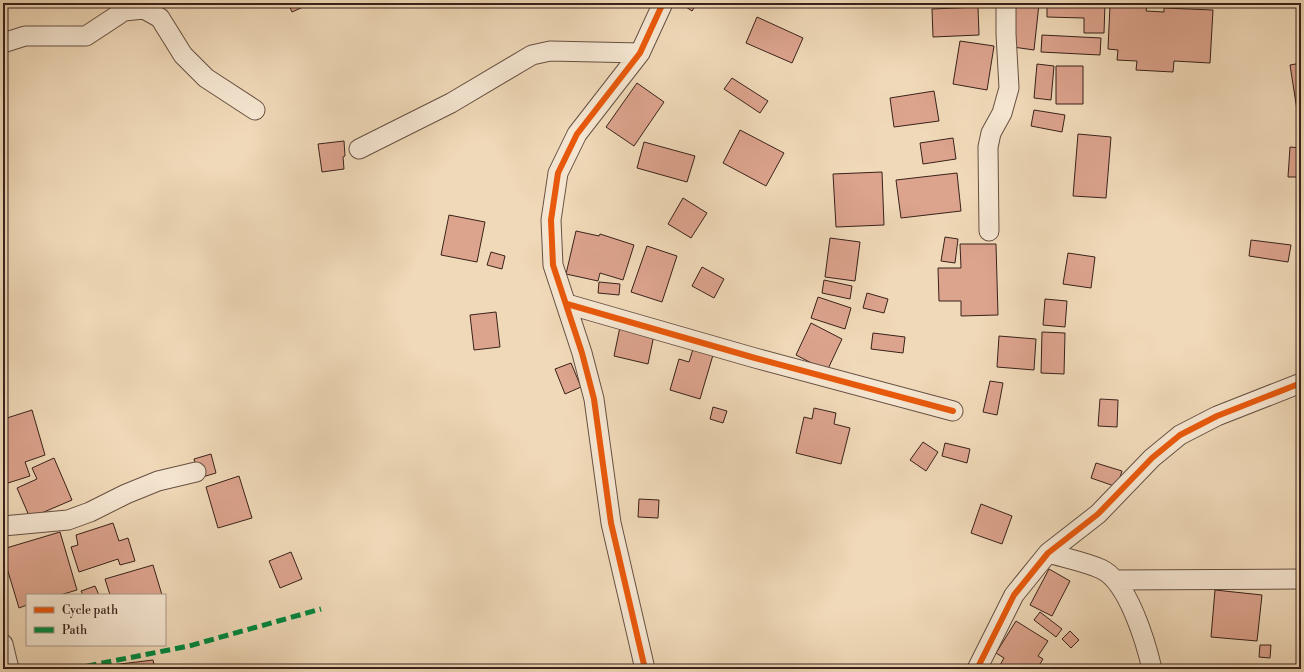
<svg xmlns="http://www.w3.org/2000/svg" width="1304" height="672" font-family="'Libre Bodoni',serif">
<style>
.building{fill:#dca38d;stroke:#39221a}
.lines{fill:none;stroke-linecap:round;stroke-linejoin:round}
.street-casing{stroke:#675042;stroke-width:21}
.street{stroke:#f5e6d1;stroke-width:19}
.quiet{stroke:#00873e;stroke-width:5;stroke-dasharray:10 5;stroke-linecap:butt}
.cycleway-casing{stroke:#f5e6d1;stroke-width:8}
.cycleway{stroke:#e8590c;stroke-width:6}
</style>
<rect width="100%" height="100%" fill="#f0d9b8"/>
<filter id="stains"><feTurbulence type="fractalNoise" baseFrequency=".005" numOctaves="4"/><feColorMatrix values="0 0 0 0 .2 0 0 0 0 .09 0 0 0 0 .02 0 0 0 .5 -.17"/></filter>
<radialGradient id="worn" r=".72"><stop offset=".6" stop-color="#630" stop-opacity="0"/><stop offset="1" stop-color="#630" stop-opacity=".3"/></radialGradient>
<!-- building -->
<path class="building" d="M288 3H312L292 12Z
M680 3H697L692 11Z
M1008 3 1039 4 1034 50 1013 47Z
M1047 3H1105L1104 33H1084V18L1047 17Z
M1110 5 1147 7 1146 11 1164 12V8L1213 10 1210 63 1174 61 1173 72 1136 70 1137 61 1117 60 1118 50 1108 49Z
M978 7 979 35 933 37 932 9Z
M757 17 803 38 792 63 746 43Z
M1042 35 1101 38 1100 55 1041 52Z
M960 41 994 46 987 90 953 84Z
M1301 63V110H1297L1290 65Z
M1037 64 1054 66 1051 100 1034 98Z
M1056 66H1083V104H1056Z
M732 78 768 101 760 113 724 89Z
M637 83 664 102 634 146 606 127Z
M934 91 939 121 894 127 890 98Z
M1034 110 1065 115 1062 132 1031 126Z
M740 130 784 153 766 186 723 163Z
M1078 134 1111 137 1106 198 1073 196Z
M953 138 956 159 923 164 920 143Z
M344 141 345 156 343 157 344 169 322 172 318 144Z
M644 142 695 156 687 182 637 168Z
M1290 147 1301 148V177H1288Z
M882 172 884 225 836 227 833 174Z
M957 173 961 211 901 218 896 180Z
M683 198 707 213 691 238 668 224Z
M449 215 485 222 477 262 441 255Z
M576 231 599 236 600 234 634 245 623 280 600 273 598 281 566 274Z
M945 237 958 239 955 263 941 261Z
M830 238 860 242 855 281 825 277Z
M1251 240 1291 245 1288 262 1249 256Z
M960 244H996L998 315 961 316V301H939L938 268H961Z
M647 246 677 256 662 302 631 292Z
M491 252 505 256 502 269 487 265Z
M1068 253 1095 257 1091 288 1063 284Z
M702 267 724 279 714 298 692 286Z
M824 280 852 286 850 299 822 293Z
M599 282 620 284 619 295 598 293Z
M867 293 888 299 884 313 863 308Z
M818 297 851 308 845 329 811 318Z
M1045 299 1067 301 1065 327 1043 325Z
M496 312 500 347 474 350 470 315Z
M621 322 655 330 648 364 614 356Z
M811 323 842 339 827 371 796 355Z
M1042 332 1065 333 1064 374 1041 373Z
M873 333 905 337 903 353 871 349Z
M999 336 1036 339 1034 370 997 367Z
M693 349 713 355 700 399 670 390 679 359 689 362Z
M571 363 581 387 565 394 555 369Z
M990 381 1003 383 997 415 983 412Z
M1100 399 1118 400 1117 427 1098 426Z
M713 407 727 411 723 423 710 419Z
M814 408 836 413 834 424 850 428 841 464 796 453 804 417 812 419Z
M32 410 45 455 25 462 30 476 8 483 3 468V421L8 419 7 418Z
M923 442 938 452 926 471 910 460Z
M945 443 970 449 967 463 942 456Z
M211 454 216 473 199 478 194 459Z
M54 458 72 500 30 518 17 488 37 479 32 468Z
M1096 463 1122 471 1117 487 1091 478Z
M239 476 252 518 218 528 206 487Z
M639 499 659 500 658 518 638 517Z
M981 504 1012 516 1002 544 971 533Z
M113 523 119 541 128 538 135 561 120 565 118 559 79 572 71 547 78 545 76 535Z
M60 532 77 590 60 595H27V605L19 608 3 555V549Z
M291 552 302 579 280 588 269 561Z
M153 565 162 595H110L105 579Z
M1049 569 1070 581 1052 616 1030 605Z
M95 586 99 595H83L81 591Z
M1215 590 1262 595 1257 641 1211 637Z
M1040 612 1062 629 1056 637 1034 620Z
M1016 621 1048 641 1038 656 1043 659 1037 669H1002L999 667 1004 658 996 653Z
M1070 631 1079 640 1071 648 1062 639Z
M1260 645H1271L1270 658 1259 657Z
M153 660 155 669H113L112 665Z"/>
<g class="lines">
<defs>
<path id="street" d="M3 43 25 36H86L124 11 144 9 160 18 183 55 206 78 255 110
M359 149 451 103 532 55 550 51 640 53
M989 231 988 147 991 133 1002 113 1009 88 1006 34V3
M567 304 755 358 953 411
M3 526 68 520 90 512 126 494 158 481 196 472
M1048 553C1065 558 1085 562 1101 569 1128 581 1146 643 1152 669
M1115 580 1301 579
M3 644 9 669
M645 669 611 523 594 399 582 353 553 265 551 220 558 173 577 134 640 53 663 3
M977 669 1014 595 1048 553 1098 514 1152 458 1180 435 1217 416 1301 383"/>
</defs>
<!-- street casing -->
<use href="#street" class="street-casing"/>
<!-- street -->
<use href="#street" class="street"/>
<!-- quiet -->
<path class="quiet" d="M72 669 189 646 321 609"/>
<defs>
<path id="cycleway" d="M567 304 755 358 953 411
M645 669 611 523 594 399 582 353 553 265 551 220 558 173 577 134 640 53 663 3
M977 669 1014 595 1048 553 1098 514 1152 458 1180 435 1217 416 1301 383"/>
</defs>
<!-- cycleway casing -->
<use href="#cycleway" class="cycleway-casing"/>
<!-- cycleway -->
<use href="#cycleway" class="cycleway"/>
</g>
<!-- margin -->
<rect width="1304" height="672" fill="none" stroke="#f0d9b8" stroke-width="16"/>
<rect x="4" y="4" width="1296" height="664" fill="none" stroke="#39221a" stroke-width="2"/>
<rect x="8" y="8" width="1288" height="656" fill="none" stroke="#39221a"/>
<!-- legend -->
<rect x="26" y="594" width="140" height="52" fill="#f5e6d1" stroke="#aa9888"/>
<rect x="34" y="607" width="20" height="6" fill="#e8590c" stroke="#aa9888"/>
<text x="62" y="614" font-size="12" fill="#39221a">Cycle path</text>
<rect x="34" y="627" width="20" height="6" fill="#00873e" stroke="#aa9888"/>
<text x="62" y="634" font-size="12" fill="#39221a">Path</text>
<rect width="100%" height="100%" filter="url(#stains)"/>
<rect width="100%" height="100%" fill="url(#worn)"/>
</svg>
